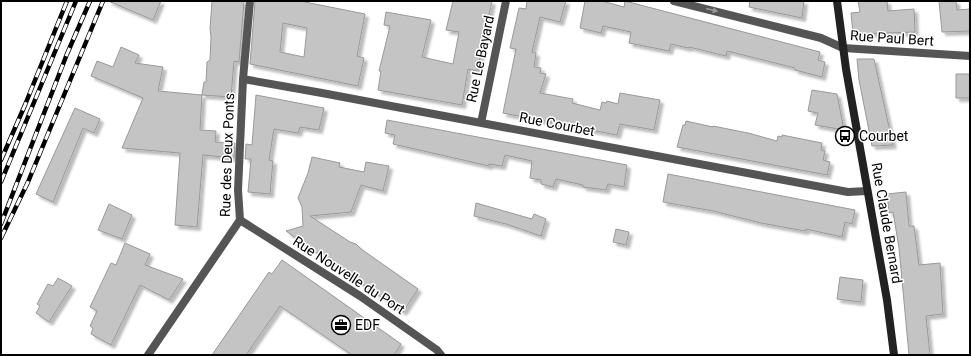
<svg xmlns="http://www.w3.org/2000/svg" width="971" height="356" font-family="Roboto,sans-serif">
<style>
.building{fill:#c4c4c4;stroke:#999;fill-rule:evenodd;filter:url(#shadow)}
.lines{fill:none;stroke-linecap:round;stroke-linejoin:round}
.street{stroke:#555;stroke-width:8}
.secondary{stroke:#222;stroke-width:8}
.rail-casing{stroke:#000;stroke-width:4.5}
.rail{stroke:#fff;stroke-width:3;stroke-dasharray:9;stroke-linecap:butt}
.oneway{fill:#999}
.labels{text-anchor:middle;dominant-baseline:central;stroke-width:3;stroke-linejoin:round;paint-order:stroke}
.street-label{font-size:14px;fill:#000;stroke:#fff}
.poi-label{font-size:14px;fill:#000;stroke:#fff;text-anchor:start}
</style>
<defs>
<filter id="shadow"><feDropShadow dx="3.5" dy="3.5" stdDeviation="1" flood-color="#0004"/></filter>
</defs>
<rect width="100%" height="100%" fill="#fff"/>
<!-- building -->
<path class="building" d="M108 1H161L153 20Z
M212 1H244L239 62 234 61 231 97 202 95 204 82H206L207 62 210 60 211 37 210 29Z
M255 1H300L365 14 357 56 364 58 358 86 250 64ZM283 23 307 28 304 57 280 52Z
M453 1H492L477 71 468 69 462 105 378 90 381 71H379L390 26 384 25 386 12 431 20 422 57 453 64 459 32 446 30Z
M527 1H566L560 22 540 17 532 52 536 53 534 67 541 68 540 73 546 74 540 93 573 99 572 103 600 110 602 102 606 103 607 101 618 104 620 93 660 100 654 130 620 124 617 135 503 113 516 49 510 48 519 8 526 9Z
M585 1H602L624 7 625 1 820 52 818 60 825 62 822 77 795 70V68L727 51 726 56 689 47 688 48 671 44 669 51 629 43 631 32 603 26 601 33 580 28Z
M750 1H804L802 18 749 7Z
M858 1H887L888 11 914 9 915 32 853 34 851 13 860 12Z
M939 1H956L957 10 970 9V31L942 32Z
M121 47 139 55 135 63 163 67 158 91 202 95 200 130 216 131 215 142 235 143 234 158 203 155 197 227 175 225 180 153 122 148 143 98 91 76 97 61 113 67Z
M857 59H874L893 145 872 146 859 80Z
M956 74H970V98H956Z
M812 90 837 94 844 130 815 125 818 113 808 111Z
M256 95 324 108 319 130 300 127 298 133 274 129 269 160 273 161 270 194 248 192 251 159H245L246 144 252 145Z
M75 108 100 119 94 133 83 128 53 202 36 194Z
M387 120 627 165 624 187 608 184 606 190 583 187V185L556 179 553 187 541 184V180L530 178 532 161 505 155 502 166 489 164V166L393 144 395 135 385 133Z
M686 121 713 127V126L748 133 777 141 778 136 782 137V135L822 143 821 150 825 151 823 160 830 162 827 175 677 147 683 125H685Z
M312 157 340 163 339 167 364 172 366 162 389 166 383 191 361 185 351 212 310 216 350 242 356 244 361 249 418 289 403 312 349 275 351 273 329 260 328 261 286 231 303 226 302 207 298 198 308 173Z
M668 174 855 210 852 224 845 222 842 237 806 229 805 231 761 223 713 211 663 202Z
M906 192 909 226H914L919 265 940 263 943 314 926 316 930 355H909L899 248 893 212 889 213 887 194Z
M476 203 532 219 534 214 546 219 541 236 506 224 474 216Z
M109 204 132 215 122 239 98 230Z
M616 229 629 232 626 245 613 242Z
M125 243 150 254 145 265 183 279 169 300 140 285 111 345 91 334 93 328 90 326 97 311 90 307 111 263 116 265Z
M282 260 401 344 394 355H352L280 306 246 355H212L269 272 272 274Z
M840 277 863 280 861 302 837 299Z
M58 278 72 286 49 322 36 313 40 306 37 304 48 284 53 286Z"/>
<g class="lines">
<!-- street -->
<path class="street" d="M674 1 821 38 843 48 970 56
M243 79 322 93 848 192 867 191
M481 123 506 1
M240 220 360 296 437 350 441 355
M148 355 240 220 238 190 243 79 250 1"/>
<!-- secondary -->
<path class="secondary" d="M837 1 846 69 887 300 894 355"/>
<defs>
<path id="rail" d="M1 160 25 105 67 1
M1 182 76 1
M1 224 67 54 90 1
M1 238 28 182 103 1"/>
</defs>
<!-- rail casing -->
<use href="#rail" class="rail-casing"/>
<!-- rail -->
<use href="#rail" class="rail"/>
</g>
<!-- one-way arrows -->
<defs><path id="oneway-solid" d="M-6-.8H1V-3.2L6.5 0L1 3.2V.8H-6Z"/></defs>
<use class="oneway" href="#oneway-solid" transform="translate(712 10) rotate(14)"/>
<!-- icons -->
<defs>
<symbol id="bus-ring" viewBox="-11 -11 22 22"><circle r="9.5" fill="#fff" stroke="#000" stroke-width="1.5"/><path d="M-5-6H5V4H4V6H2V4H-2V6H-4V4H-5ZM-3.5-4V0h7V-4ZM-3.5 1.2v1.5H-2V1.2ZM2 1.2v1.5H3.5V1.2Z" fill="#000"/></symbol>
<symbol id="office-ring" viewBox="-11 -11 22 22"><circle r="9.5" fill="#fff" stroke="#000" stroke-width="1.5"/><path d="M-6-3h4V-5.5h4V-3h4V5H-6ZM-1-4.5V-3h2v-1.5ZM-6 0V1H6V0Z" fill="#000"/></symbol>
</defs>
<g fill-rule="evenodd">
<use href="#bus-ring" x="834" y="125" width="22" height="22"/>
<use href="#office-ring" x="330" y="314" width="22" height="22"/>
</g>
<g class="labels">
<!-- street labels -->
<g class="street-label">
<text transform="translate(892 38) rotate(4)">Rue Paul Bert</text>
<text transform="translate(480 59) rotate(-78)">Rue Le Bayard</text>
<text transform="translate(557 124) rotate(11)">Rue Courbet</text>
<text transform="translate(227 155) rotate(-88)">Rue des Deux Ponts</text>
<text transform="translate(887 223) rotate(80)">Rue Claude Bernard</text>
<text transform="translate(349 275) rotate(33)">Rue Nouvelle du Port</text>
</g>
<!-- poi labels -->
<g class="poi-label">
<text x="859" y="136">Courbet</text>
<text x="355" y="325">EDF</text>
</g>
</g>
<!-- border -->
<rect width="971" height="356" fill="none" stroke="#000000" stroke-width="4"/>
</svg>
